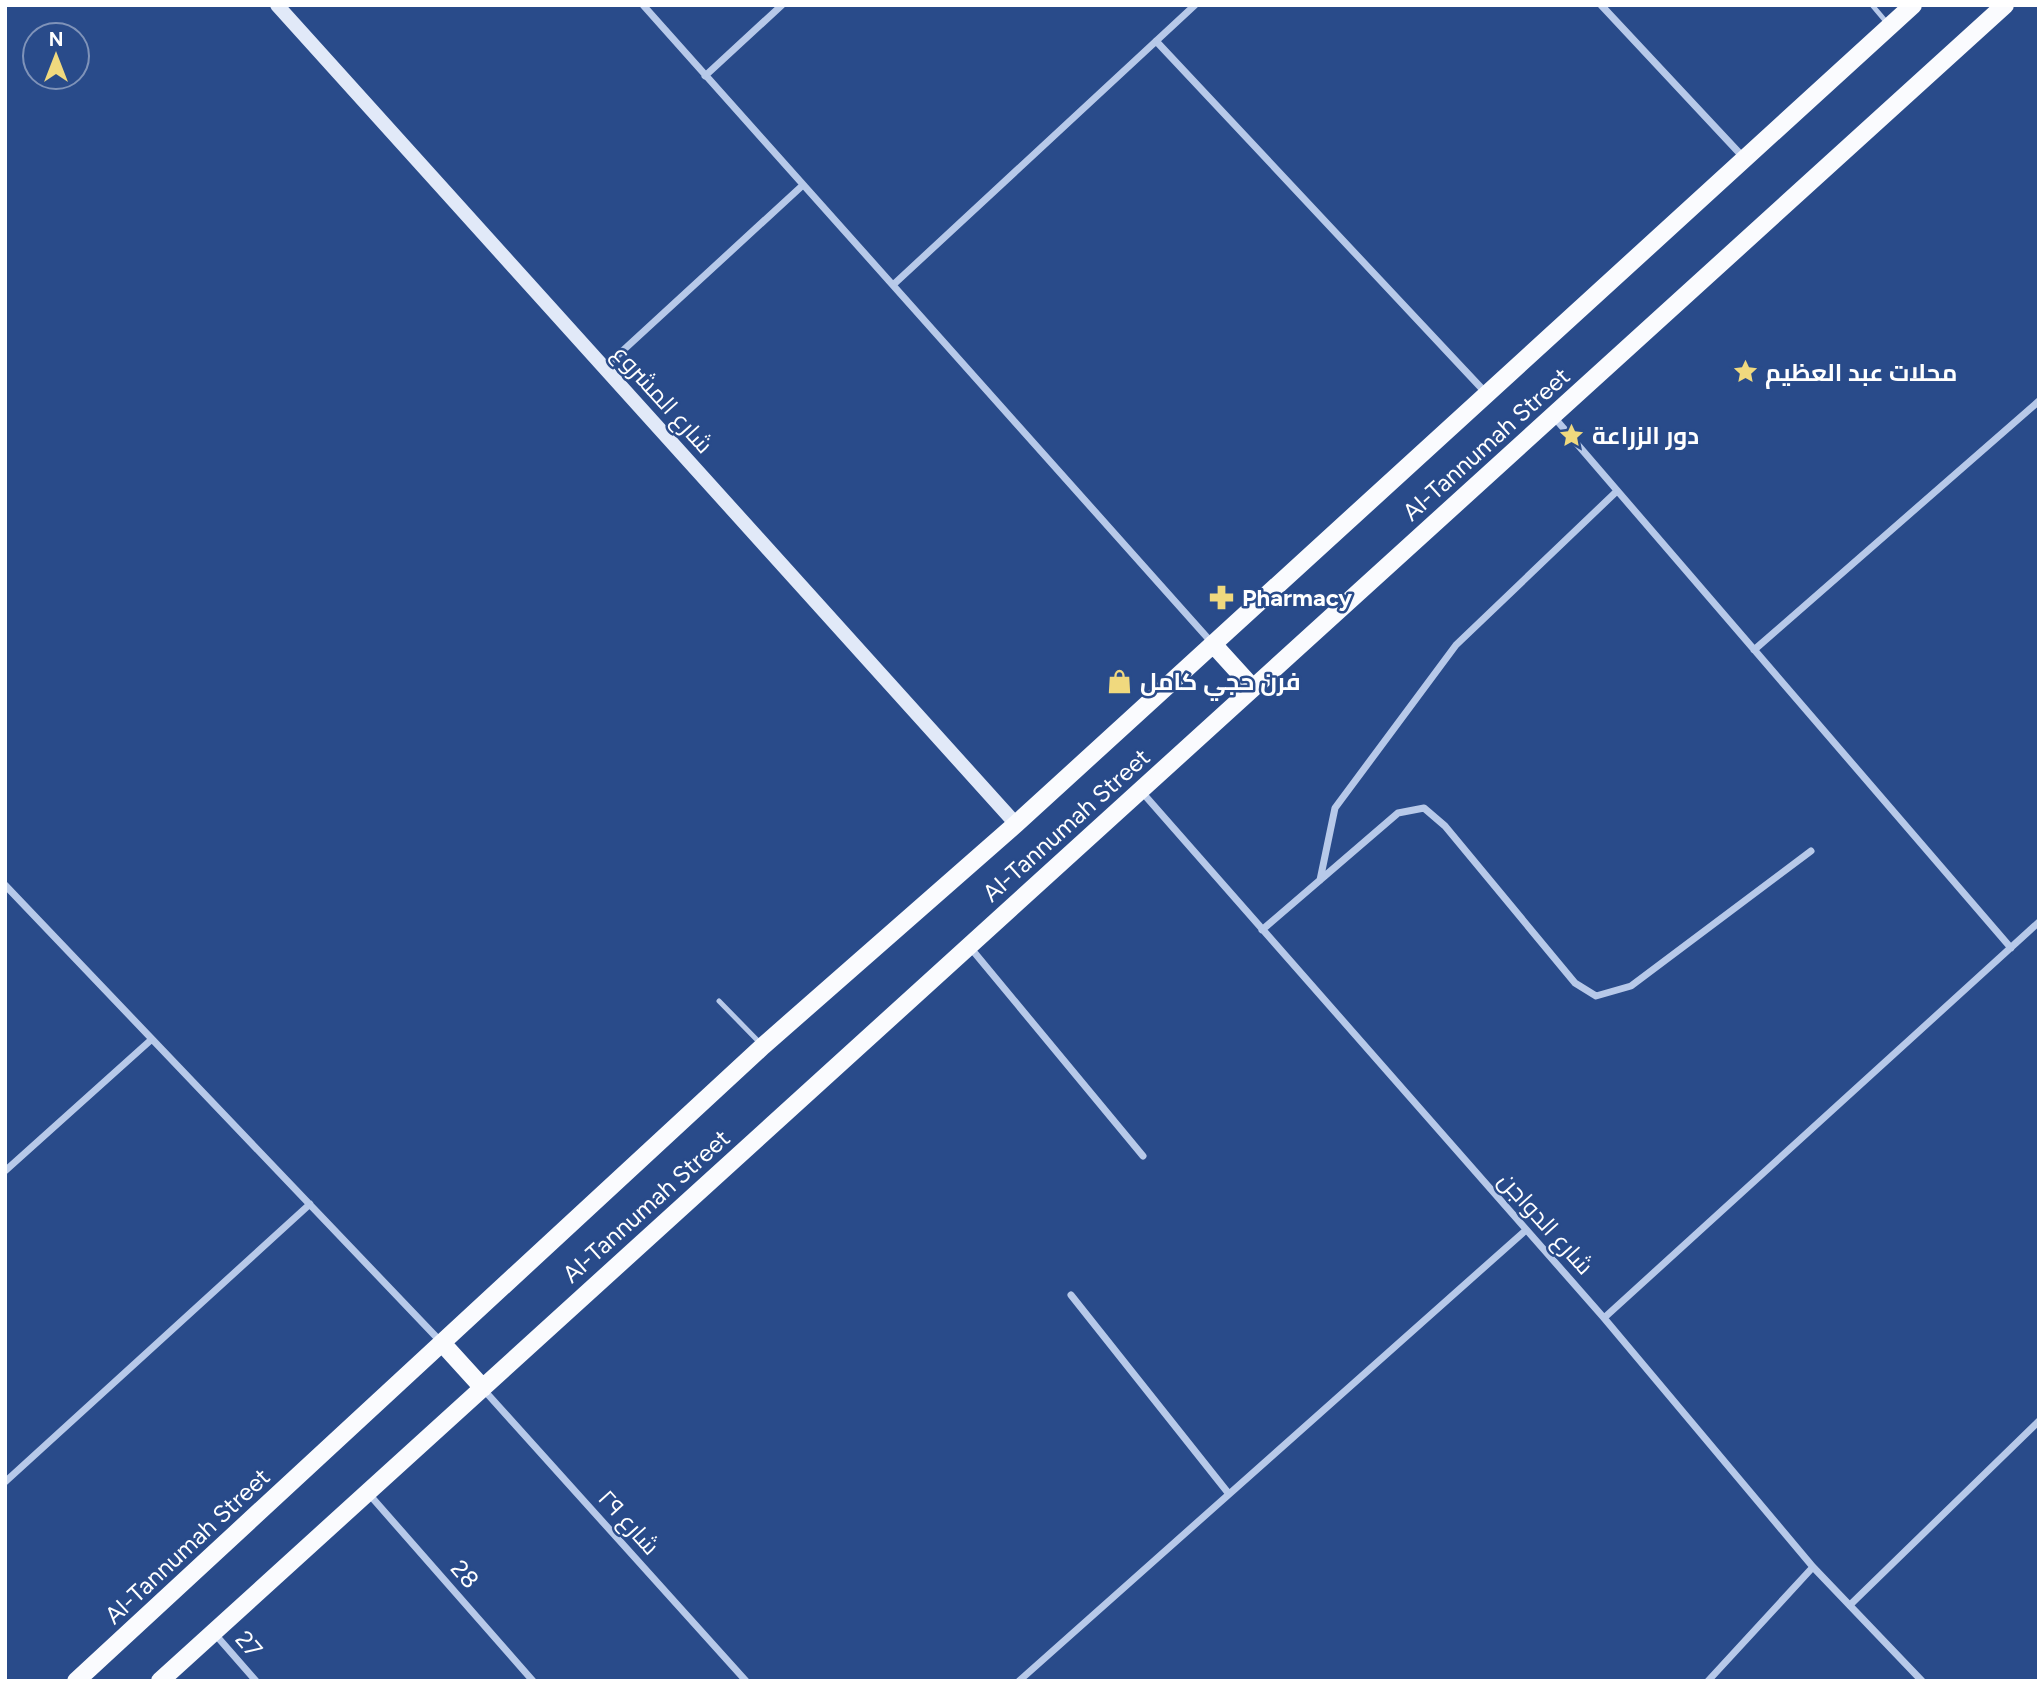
<svg xmlns="http://www.w3.org/2000/svg" width="2044" height="1686" font-family="Figtree,Cairo,sans-serif">
<style>
.lines{fill:none;stroke-linecap:round;stroke-linejoin:round}
.lane{stroke:#b7c9e9;stroke-width:5}
.street{stroke:#b7c9e9;stroke-width:7}
.secondary{stroke:#e1e9f8;stroke-width:14}
.primary{stroke:#fafbfe;stroke-width:18}
.labels{text-anchor:middle;dominant-baseline:central;stroke-width:5;stroke-linejoin:round;paint-order:stroke}
.poi-label{font-size:24px;font-weight:bold;fill:#fff;stroke:#294b8a;text-anchor:start}
.street-label{font-size:24px;fill:#fff;stroke:#294b8a}
</style>
<rect width="100%" height="100%" fill="#294b8a"/>
<g class="lines">
<!-- lane -->
<path class="lane" d="M1872 5 1888 24
M719 1001 761 1044"/>
<!-- street -->
<path class="street" d="M643 5 1213 644
M1601 5 1744 158
M1156 41 1486 393
M705 76 782 5
M893 285 1195 5
M605 367 803 185
M1553 416 2011 948
M1754 650 2039 401
M1141 791 1604 1318 1813 1567 1922 1681
M1320 880 1335 808 1456 645 1617 491
M5 885 442 1343
M1262 930 1398 813 1424 808 1445 826 1575 983 1596 996 1631 986 1811 851
M969 946 1143 1156
M5 1171 152 1039
M1071 1295 1229 1494
M1604 1318 2039 922
M483 1389 746 1681
M5 1482 310 1204
M368 1493 533 1681
M1850 1605 2039 1421
M214 1633 256 1681
M1019 1681 1526 1230
M1708 1681 1813 1567"/>
<!-- secondary -->
<path class="secondary" d="M277 5 1016 824"/>
<!-- primary -->
<path class="primary" d="M1213 644 1253 688
M443 1344 483 1388
M76 1681 763 1046 1016 824 1913 5
M160 1681 2005 5"/>
</g>
<!-- icons -->
<defs>
<symbol id="sight-bare" viewBox="-9 -9 18 18"><path d="M0-6L1.8-2.2L6-1.7L2.9 1.2L3.7 5.4L0 3.3L-3.7 5.4L-2.9 1.2L-6-1.7L-1.8-2.2Z" fill="#f0d97e" stroke="#294b8a" stroke-width="2.5" paint-order="stroke"/></symbol>
<symbol id="pharmacy-bare" viewBox="-9 -9 18 18"><path d="M-2-6h4v4h4v4h-4v4h-4v-4h-4v-4h4Z" fill="#f0d97e" stroke="#294b8a" stroke-width="2.5" paint-order="stroke"/></symbol>
<symbol id="shop-bare" viewBox="-9 -9 18 18"><path d="M-5-2.5h2.3a2.7 3.5 0 0 1 5.4 0H5L5.5 6h-11ZM-1.5-2.5h3a1.5 2.3 0 0 0-3 0Z" fill="#f0d97e" stroke="#294b8a" stroke-width="2.5" paint-order="stroke"/></symbol>
</defs>
<g fill-rule="evenodd">
<use href="#sight-bare" x="1728" y="354" width="35" height="35"/>
<use href="#sight-bare" x="1554" y="418" width="35" height="35"/>
<use href="#pharmacy-bare" x="1204" y="580" width="35" height="35"/>
<use href="#shop-bare" x="1102" y="664" width="35" height="35"/>
</g>
<g class="labels">
<!-- poi labels -->
<g class="poi-label">
<text x="1765" y="372">محلات عبد العظيم</text>
<text x="1592" y="435">دور الزراعة</text>
<text x="1242" y="597">Pharmacy</text>
<text x="1140" y="681">فرن حجي كامل</text>
</g>
<!-- street labels -->
<g class="street-label">
<text transform="translate(663 399) rotate(48)">شارع المشروع</text>
<text transform="translate(1486 444) rotate(-42)">Al-Tannumah Street</text>
<text transform="translate(1066 825) rotate(-42)">Al-Tannumah Street</text>
<text transform="translate(646 1206) rotate(-42)">Al-Tannumah Street</text>
<text transform="translate(1546 1223) rotate(48)">شارع الدواجن</text>
<text transform="translate(629 1522) rotate(48)">شارع ٢٩</text>
<text transform="translate(187 1546) rotate(-43)">Al-Tannumah Street</text>
<text transform="translate(465 1574) rotate(49)">28</text>
<text transform="translate(249 1644) rotate(49)">27</text>
</g>
</g>
<!-- border -->
<rect width="2044" height="1686" fill="none" stroke="#ffffff" stroke-width="14"/>
<!-- north arrow -->
<g transform="translate(56 56)"><circle r="33" fill="#294b8a" stroke="#7f93b9" stroke-width="2"/>
<path d="M0-5L12 26L0 18L-12 26Z" fill="#f0d97e"/>
<text y="-10" font-size="19" font-weight="bold" text-anchor="middle" fill="#ffffff">N</text>
</g>
</svg>
